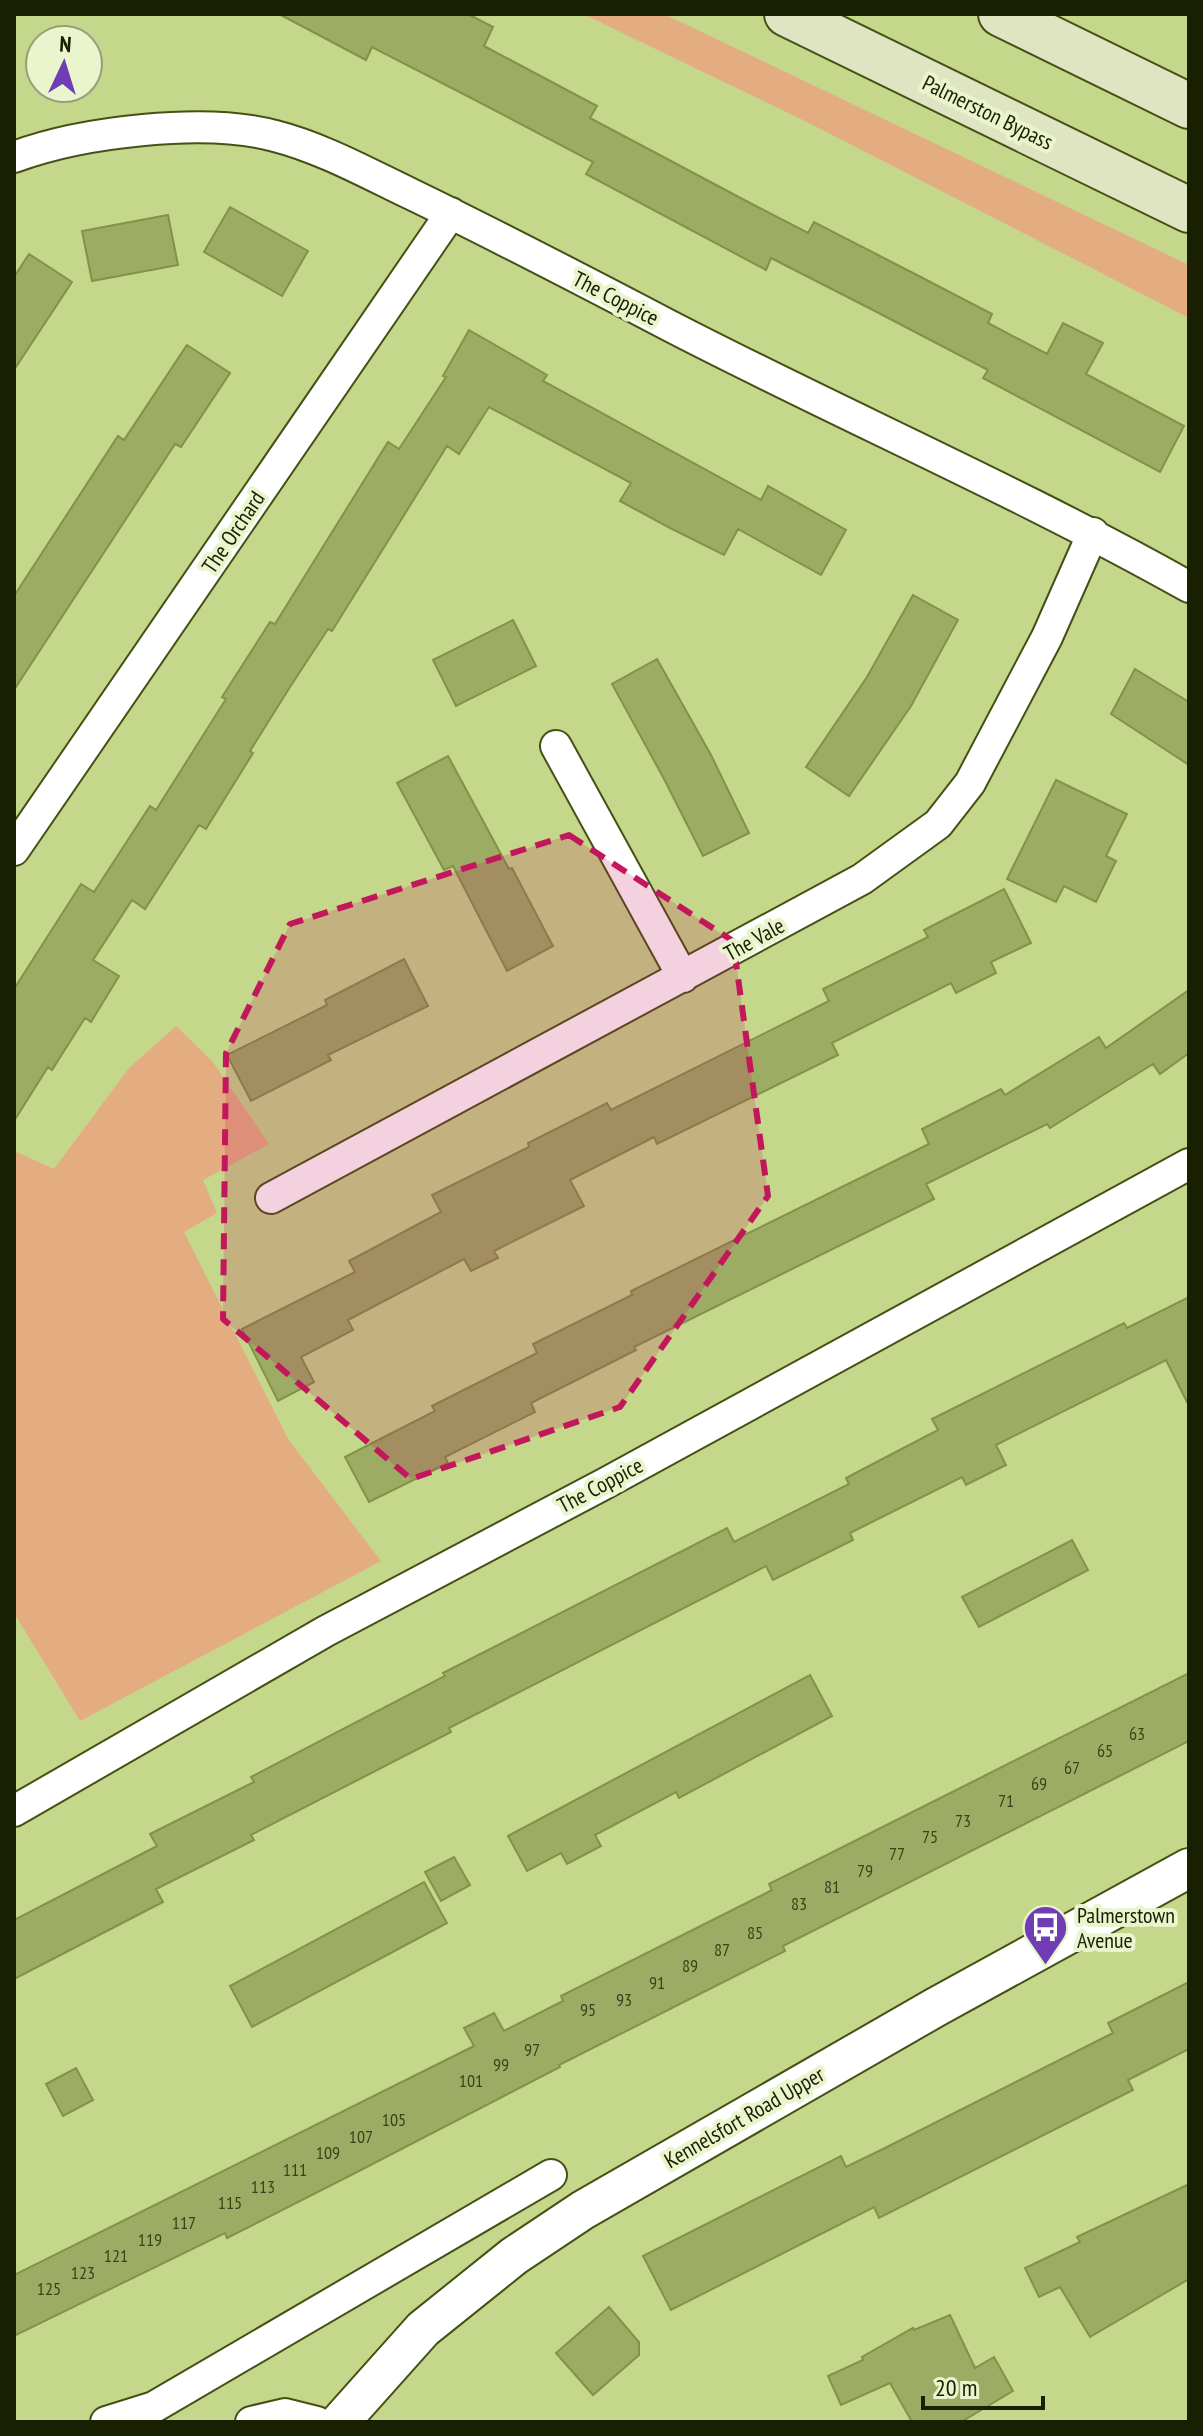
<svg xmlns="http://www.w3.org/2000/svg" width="1203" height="2436" font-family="'PT Sans Narrow',sans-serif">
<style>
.green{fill:#e4ad81}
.building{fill:#9cac65;stroke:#829247;stroke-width:2}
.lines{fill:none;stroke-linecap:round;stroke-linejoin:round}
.minor-casing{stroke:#455015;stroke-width:34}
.tertiary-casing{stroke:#455015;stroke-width:42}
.secondary-casing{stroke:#455015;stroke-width:48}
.minor{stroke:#fff;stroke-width:30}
.tertiary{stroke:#fff;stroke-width:38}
.secondary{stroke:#dfe5c2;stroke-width:44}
.marked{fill:#c2185b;fill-opacity:0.2;stroke:#c2185b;stroke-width:6;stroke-dasharray:16 10;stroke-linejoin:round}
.labels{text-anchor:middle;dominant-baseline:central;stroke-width:8;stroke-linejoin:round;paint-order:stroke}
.number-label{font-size:18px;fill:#3a421a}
.street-label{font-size:22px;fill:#191f01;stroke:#eaf4cd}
.poi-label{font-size:22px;fill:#191f01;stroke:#eaf4cd;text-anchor:start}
</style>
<rect width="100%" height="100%" fill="#c5d78a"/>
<!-- green -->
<path class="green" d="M583 14H664L1189 265V318L807 122Z
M176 1026 213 1062 269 1144 203 1180 217 1213 184 1232 288 1439 381 1561 80 1721 14 1613V1151L54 1169 129 1068Z"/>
<!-- building -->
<path class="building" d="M279 14H468L493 27 484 46 597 106 590 118 750 203 808 233 814 222 913 273 992 314 988 323 1047 354 1063 323 1103 343 1086 374 1184 426 1160 472 983 378 988 370 869 308 771 258 766 270 586 174 593 162 475 100 372 47 366 60Z
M230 207 308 251 282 296 204 252Z
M168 215 178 265 92 281 82 231Z
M29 254 72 282 14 370V277Z
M469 330 547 375 543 381 761 500 768 486 846 530 821 575 738 529 724 555 670 528 620 501 631 483 489 407 459 454 447 446 332 631 328 629 290 687 250 751 253 753 206 829 199 825 145 909 132 900 93 960 119 976 91 1022 85 1018 52 1070 48 1067 14 1121V989L81 884 94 892 150 806 156 810 226 699 222 697 270 622 275 624 388 442 399 449 446 377 443 376Z
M187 345 230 373 181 447 175 444 14 690V596L118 436 124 440Z
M913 595 958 620 911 706 849 796 806 767 867 677Z
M513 620 536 666 456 706 433 660Z
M657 659 711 755 749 833 703 856 663 777 612 684Z
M1135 669 1189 702V765L1111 714Z
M448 756 509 869 512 868 553 946 507 971 453 866 444 870 397 783Z
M1056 780 1127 814 1106 856 1116 861 1096 902 1064 886 1056 902 1007 879Z
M1004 889 1031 943 991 962 996 973 956 993 951 983 832 1043 838 1055 657 1144 654 1137 570 1180 584 1206 494 1251 498 1258 471 1271 464 1259 348 1320 353 1330 301 1357 314 1382 278 1401 242 1329 355 1272 349 1261 441 1212 432 1195 529 1147 528 1143 607 1103 611 1110 829 1001 823 989 928 937 924 930Z
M404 959 428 1006 328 1055 331 1060 251 1101 227 1055 327 1005 325 1000Z
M1189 990V1053L1160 1074 1153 1064 1050 1128 1047 1124 926 1184 934 1199 634 1347 636 1350 531 1403 535 1412 445 1457 448 1463 369 1502 345 1457 435 1411 432 1406 537 1353 533 1344 632 1295 631 1291 929 1144 922 1129 1001 1089 1005 1095 1099 1037 1106 1048Z
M1189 1297V1406L1166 1360 996 1445 1006 1465 966 1485 962 1477 850 1533 853 1540 773 1580 766 1566 449 1728 451 1732 251 1835 254 1840 156 1889 163 1902 14 1979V1920L157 1846 150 1834 254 1782 251 1777 445 1676 443 1673 727 1528 734 1542 849 1484 846 1478 938 1430 932 1419 1124 1323 1127 1328Z
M1072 1540 1088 1570 979 1627 962 1597Z
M1189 1673V1741L783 1946 785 1951 559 2065 560 2067 359 2171 227 2238 225 2233 14 2336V2275L474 2046 464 2028 494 2013 504 2031 563 2001 561 1996 772 1890 769 1884Z
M810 1675 832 1716 679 1798 676 1792 595 1835 601 1846 567 1864 561 1853 527 1871 508 1836Z
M454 1857 470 1885 441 1901 425 1872Z
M424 1882 447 1923 252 2027 230 1986Z
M1189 1982V2049L1128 2080 1133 2090 879 2218 874 2207 671 2310 643 2256 841 2156 846 2167 885 2148 1113 2033 1108 2023Z
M76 2068 93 2100 63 2116 46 2084Z
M1189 2184V2279L1090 2337 1060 2287 1039 2297 1025 2268 1080 2242 1077 2237Z
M609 2307 639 2342V2355L593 2395 556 2353Z
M950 2315 975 2368 994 2357 1013 2391 961 2422H912L890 2383 841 2405 828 2376 863 2360 862 2357 913 2328 914 2330Z"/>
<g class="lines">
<defs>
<path id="minor" d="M14 157C81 132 205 117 275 136 322 148 367 173 411 194 498 236 584 281 670 326 842 415 1020 492 1189 587
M556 746 683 977
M14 850 451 213
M271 1198 862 879 938 824 970 783 1047 637 1093 533
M14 1811 326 1631 606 1483 1189 1164
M106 2422 154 2407 551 2175
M251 2422 285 2414 317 2422"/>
<path id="tertiary" d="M340 2422 423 2329 514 2256 583 2210 936 2007 1189 1868"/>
<path id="secondary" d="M787 14 1189 210
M1001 14 1189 106"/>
</defs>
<!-- minor casing -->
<use href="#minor" class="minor-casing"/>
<!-- tertiary casing -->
<use href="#tertiary" class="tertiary-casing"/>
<!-- secondary casing -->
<use href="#secondary" class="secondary-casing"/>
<!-- minor -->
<use href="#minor" class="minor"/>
<!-- tertiary -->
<use href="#tertiary" class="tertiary"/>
<!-- secondary -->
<use href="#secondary" class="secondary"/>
</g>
<!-- marked area -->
<path class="marked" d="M569 835 733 941 768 1196 620 1407 411 1479 223 1319 226 1053 290 924Z"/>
<!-- icons -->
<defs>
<symbol id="bus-pin" viewBox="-11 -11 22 30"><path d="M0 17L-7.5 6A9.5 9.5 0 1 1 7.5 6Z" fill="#713db5" stroke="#eaf4cd"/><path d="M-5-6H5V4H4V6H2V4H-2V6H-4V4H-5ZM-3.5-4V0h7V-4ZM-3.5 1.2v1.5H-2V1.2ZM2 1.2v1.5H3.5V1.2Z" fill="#fff"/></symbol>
</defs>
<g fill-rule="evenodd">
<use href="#bus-pin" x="1020" y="1902" width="51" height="69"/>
</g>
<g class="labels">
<!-- number labels -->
<g class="number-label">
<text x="1137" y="1733">63</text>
<text x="1105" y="1750">65</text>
<text x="1072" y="1767">67</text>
<text x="1039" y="1783">69</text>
<text x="1006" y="1800">71</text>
<text x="963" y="1820">73</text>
<text x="930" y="1836">75</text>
<text x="897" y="1853">77</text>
<text x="865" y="1870">79</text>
<text x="832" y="1886">81</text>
<text x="799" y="1903">83</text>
<text x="755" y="1932">85</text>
<text x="722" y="1949">87</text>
<text x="690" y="1965">89</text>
<text x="657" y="1982">91</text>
<text x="624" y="1999">93</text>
<text x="588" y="2009">95</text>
<text x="532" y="2049">97</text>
<text x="501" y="2064">99</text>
<text x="471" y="2080">101</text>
<text x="394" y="2119">105</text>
<text x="361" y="2136">107</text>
<text x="328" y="2152">109</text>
<text x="295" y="2169">111</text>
<text x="263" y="2186">113</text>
<text x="230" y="2202">115</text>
<text x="184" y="2222">117</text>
<text x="150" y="2239">119</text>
<text x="116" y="2255">121</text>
<text x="83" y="2272">123</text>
<text x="49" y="2288">125</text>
</g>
<!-- street labels -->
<g class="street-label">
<text transform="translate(988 112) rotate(26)">Palmerston Bypass</text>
<text transform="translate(616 298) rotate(27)">The Coppice</text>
<text transform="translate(233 532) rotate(-56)">The Orchard</text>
<text transform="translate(754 939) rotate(-29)">The Vale</text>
<text transform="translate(600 1485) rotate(-28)">The Coppice</text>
<text transform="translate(744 2117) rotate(-30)">Kennelsfort Road Upper</text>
</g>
<!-- poi labels -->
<g class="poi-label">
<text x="1077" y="1915">Palmerstown<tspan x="1077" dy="25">Avenue</tspan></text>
</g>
</g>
<!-- border -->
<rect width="1203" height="2436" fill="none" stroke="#191f01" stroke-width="32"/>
<!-- north arrow -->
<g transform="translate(64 64) rotate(4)"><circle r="38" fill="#eaf4cd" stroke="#969f7b" stroke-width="2"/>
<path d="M0-6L14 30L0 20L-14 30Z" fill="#713db5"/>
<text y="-12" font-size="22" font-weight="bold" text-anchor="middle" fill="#191f01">N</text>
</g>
<!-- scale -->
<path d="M923 2396v12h120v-12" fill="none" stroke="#191f01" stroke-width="4"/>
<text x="935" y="2396" font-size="24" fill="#191f01" stroke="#eaf4cd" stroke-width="6" paint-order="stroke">20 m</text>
</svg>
